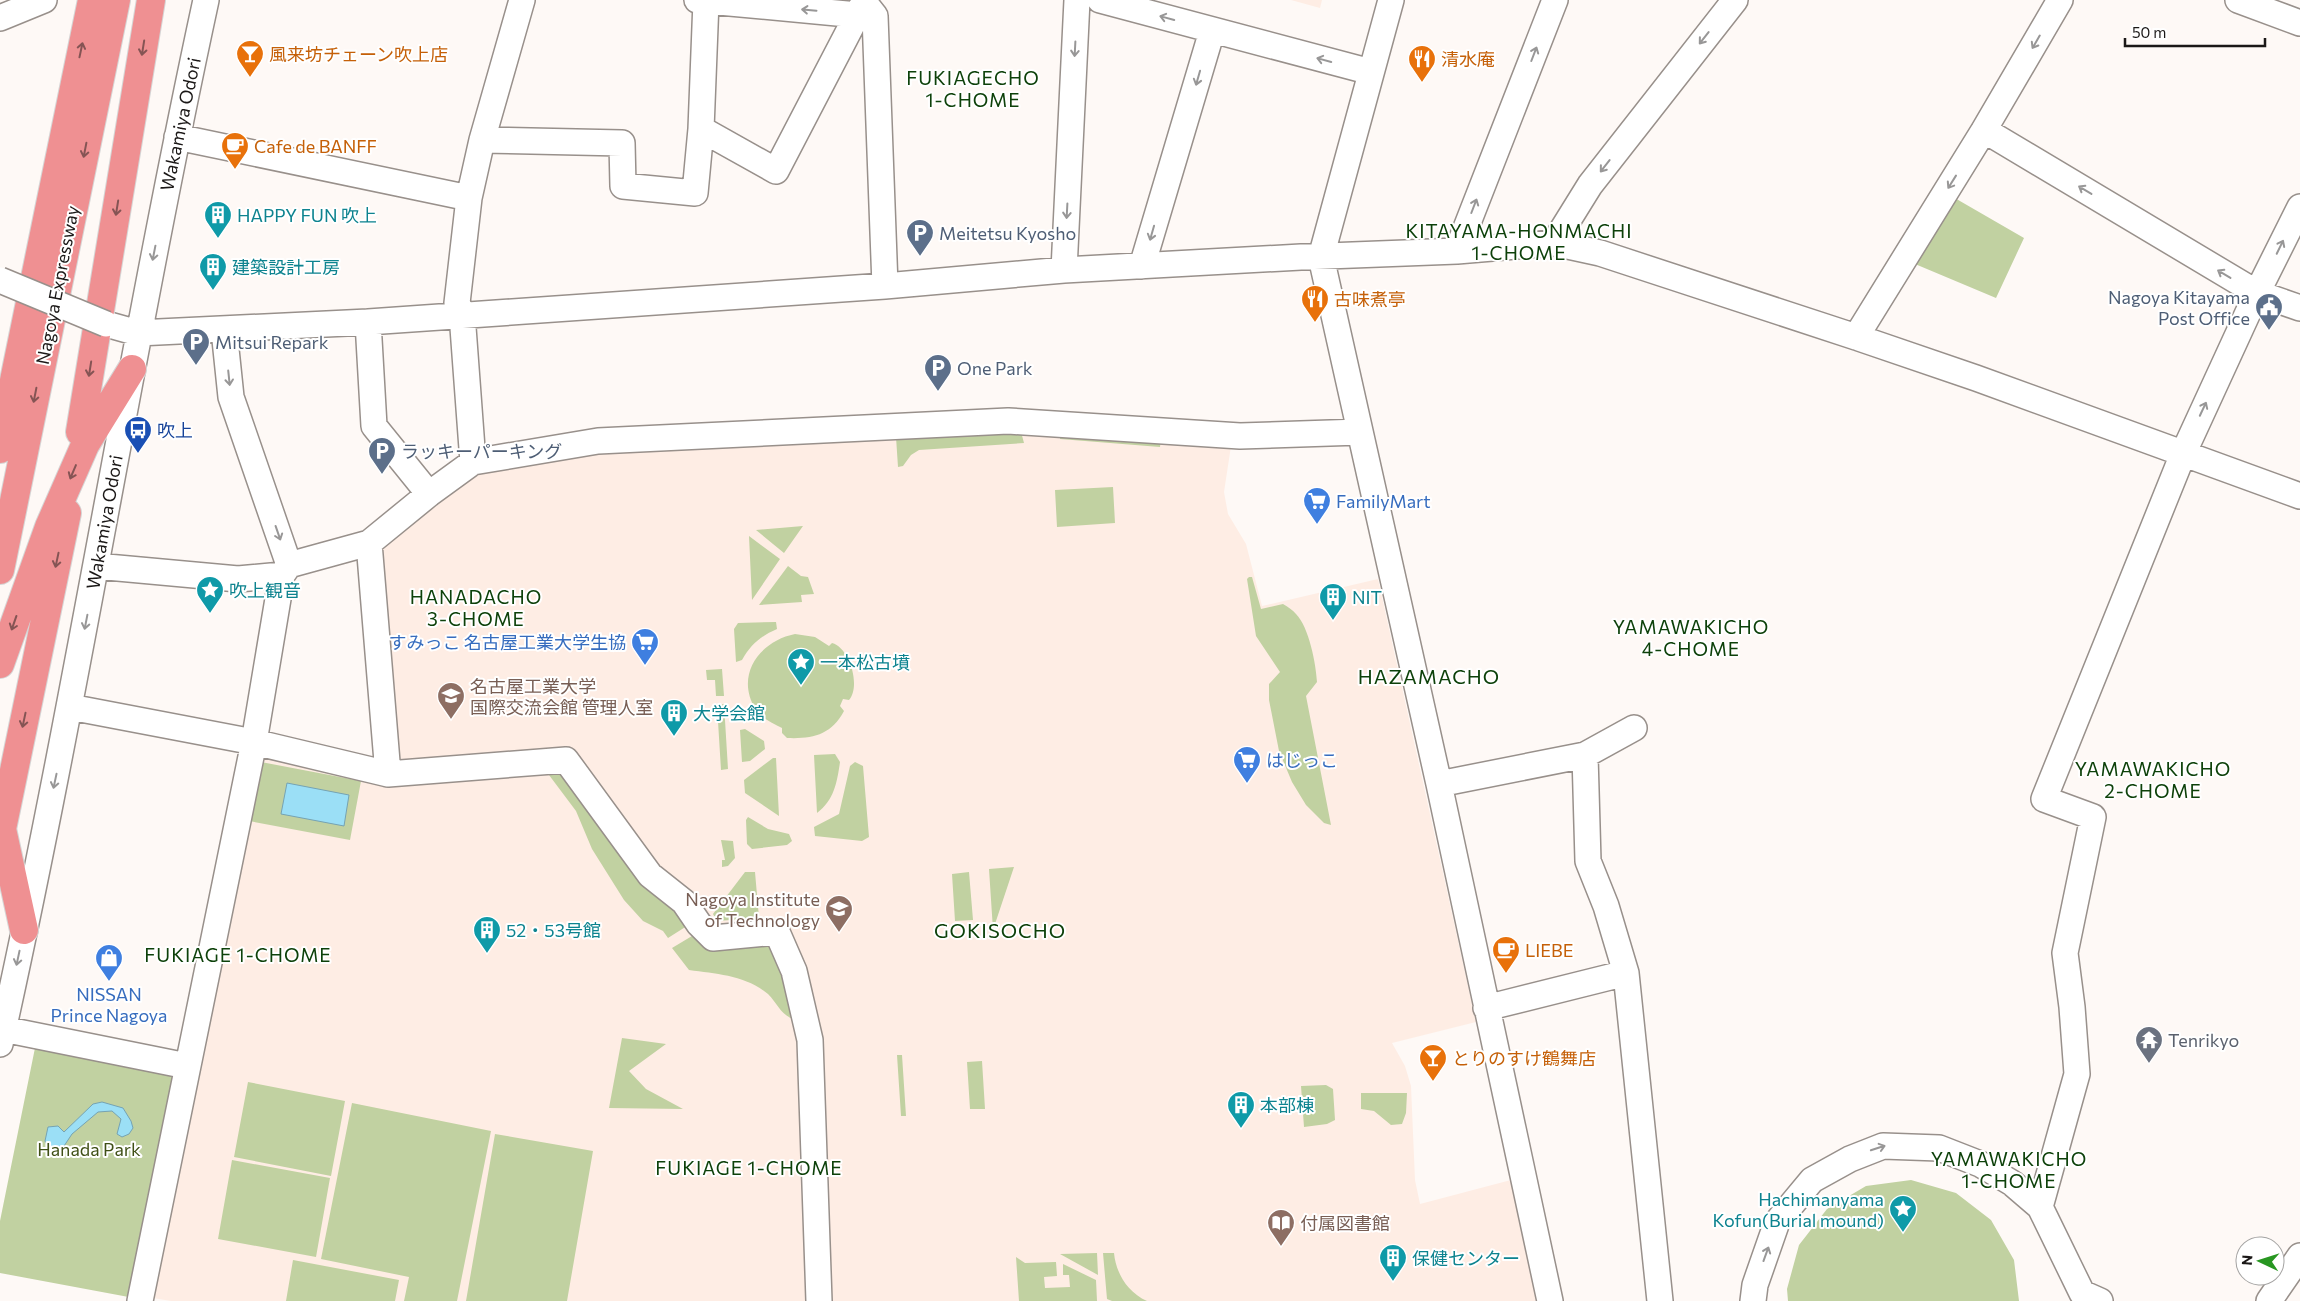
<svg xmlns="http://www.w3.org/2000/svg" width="2300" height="1301" font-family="Commissioner,'Noto Sans JP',sans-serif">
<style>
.built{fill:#feede4}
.green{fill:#c1d1a1}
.water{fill:#9bdff6;stroke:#75a3b3}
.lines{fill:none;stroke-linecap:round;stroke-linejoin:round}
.minor-casing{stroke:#98908b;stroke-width:28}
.highway-casing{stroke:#d6d5d5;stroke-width:30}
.minor{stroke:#fff;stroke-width:25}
.highway{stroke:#ef9092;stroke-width:28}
.minor-bridge-casing{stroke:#98908b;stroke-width:28;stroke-linecap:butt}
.minor-bridge{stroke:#fff;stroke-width:25}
.oneway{stroke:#989797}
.oneway2{stroke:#855454}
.labels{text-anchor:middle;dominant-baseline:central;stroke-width:4;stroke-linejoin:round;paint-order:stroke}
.food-label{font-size:18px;fill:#c56008;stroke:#fff;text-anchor:start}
.street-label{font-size:18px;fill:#1b1817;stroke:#fff}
.culture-label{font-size:18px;fill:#0d838f;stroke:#fff;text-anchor:start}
.service-label{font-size:18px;fill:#4e5e75;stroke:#fff;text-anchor:start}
.transit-label{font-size:18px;fill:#164399;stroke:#fff;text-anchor:start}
.shop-label{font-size:18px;fill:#366cbe;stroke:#fff;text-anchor:start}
.education-label{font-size:18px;fill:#785e54;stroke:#fff;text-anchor:start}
.worship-label{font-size:18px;fill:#5b616d;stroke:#fff;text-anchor:start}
.park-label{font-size:18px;fill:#3f4f15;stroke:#fff}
.neighbourhood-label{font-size:19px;letter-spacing:1px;fill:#0d410a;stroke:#fff}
.quarter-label{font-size:20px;letter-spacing:1px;fill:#0d410a;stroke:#fff}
</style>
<rect width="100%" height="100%" fill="#fef9f6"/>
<!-- built -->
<path class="built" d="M1291 0H1322L1320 8Z
M1010 427 1231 446 1224 492 1228 514 1246 544 1262 606 1378 579 1476 1022 1392 1043 1405 1066 1411 1086 1415 1180 1420 1204 1511 1180 1536 1301H171L153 1298 258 762 267 756 398 782 381 550 386 540 475 472 590 449Z"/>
<!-- green -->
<path class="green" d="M1953 197 2024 238 1996 298 1915 264Z
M1020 428 1024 443 919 450 911 455 903 466 898 467 896 437Z
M1061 432 1161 439 1160 447 1060 439Z
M1113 487 1115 523 1057 527 1055 490Z
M803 526 784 553 756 530Z
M749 536 780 559 752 600Z
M788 566 801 576 808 577 814 594 801 595 802 602 759 605Z
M1249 577H1252L1261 609 1283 604C1288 607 1293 610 1296 614 1309 627 1316 664 1317 682L1306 696 1331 825 1324 823 1306 805 1292 782 1279 751 1269 700V684L1280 672 1256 636 1247 579Z
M776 622 777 629C761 636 751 644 742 660L736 662 734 629 738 623Z
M795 634 815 637 829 646 832 643C850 648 861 686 849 700L843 699 840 706 844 711C831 735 813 739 787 738L782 733V728C773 723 762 719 756 710 734 675 760 641 795 634Z
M722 669 724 696H716L715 680H707L706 670Z
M724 704 728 769 721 770 717 705Z
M745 729 764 741 765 749 750 761 742 762 740 730Z
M835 754 840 762C837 783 834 800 817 813L814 755Z
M773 758H776L779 816 745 793 744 780Z
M261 762 361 781 350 840 249 821Z
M855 762 863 766 869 837 862 841 815 836 814 827 839 814 850 766Z
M559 769 645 888 683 914 690 924 668 938 663 931 643 921 624 900 592 849 576 811 546 771Z
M748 817 768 829 789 834 792 841 787 845 752 849 747 844 746 820Z
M721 840 733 841 735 858 728 866 722 867V860H725Z
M1014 867 993 930 989 869Z
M745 872H755L759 918 717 921 713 914Z
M969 872 973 920 955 921 952 874Z
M697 933 775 944 796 1020C781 1016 778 1004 768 994 745 975 717 974 689 970L672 948Z
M622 1038 666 1044 629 1071 646 1089 683 1109 609 1108Z
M36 1043 172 1068 178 1082 134 1298 0 1273V1221Z
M897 1055H902L906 1116H901Z
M982 1061 985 1109H970L967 1062Z
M248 1082 345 1101 331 1176 234 1157Z
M1326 1085 1333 1089 1335 1120 1327 1124 1304 1127 1301 1086Z
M1361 1093H1407L1406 1113 1402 1124 1391 1125 1374 1111 1361 1109Z
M352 1103 491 1131 457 1301H404L409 1277 321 1259Z
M495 1134 593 1151 567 1301H466Z
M232 1160 330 1178 316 1257 218 1239Z
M1911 1180 1956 1193 1991 1220 2014 1260 2019 1301H1788L1787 1289 1799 1245 1827 1209 1866 1186Z
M1097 1253 1098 1275 1060 1254Z
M1103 1253H1114C1116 1273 1127 1292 1147 1301H1112L1107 1299Z
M1016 1257 1025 1263 1056 1262 1057 1276 1044 1277 1045 1288 1070 1287 1069 1275H1063V1264L1096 1280 1097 1301H1019Z
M293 1260 399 1280 395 1301H286Z"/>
<!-- water -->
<path class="water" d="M287 783 349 795 344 826 281 814Z
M102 1102 123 1108 131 1121 133 1128 129 1134 122 1137 117 1134 121 1119 112 1111 98 1112 72 1134 60 1152 50 1151 45 1141 48 1127 58 1126 64 1132 93 1104Z"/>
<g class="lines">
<defs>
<path id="minor" d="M697 0 858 15
M1100 0 1371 72
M1391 0 1321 257 1439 784 1550 1301
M2238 0 2300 23
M864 2 875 16 885 286
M0 18 44 0
M701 129 706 1
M1984 130 2257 293 2300 308
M177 137 469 198
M482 140 622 143 623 186 695 193 701 129 776 171 865 0
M1554 243 1590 185 1735 0
M1457 251 1555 0
M1142 266 1212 31
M1064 270 1077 0
M368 322 374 426 429 494
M106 324 138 333 368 322 885 286 1064 270 1301 257 1457 251 1554 243 1600 253 1856 337 1976 378 2300 496
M224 330 231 397 289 565
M1856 337 1984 130 2060 0
M473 462 462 314 457 303 469 198 482 140 522 0
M369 543 388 774
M96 566 238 579 282 575 289 565 369 543 429 494 473 462 598 441 1008 421 1240 436 1360 432
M70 707 254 742 388 774 566 760 650 875 684 902 699 924 713 938 777 932 794 971 810 1040 819 1301
M1585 755 1588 861 1606 906 1626 973 1660 1301
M1439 784 1585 755 1634 728
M1486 1008 1626 973
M3 1029 187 1066
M0 1044C77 698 131 347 206 0
M2040 1207 2077 1074 2072 1007 2065 953 2093 817 2044 799 2183 454 2257 293 2300 207
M140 1301 254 742 282 575
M1753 1301 1755 1285 1777 1222 1812 1180 1850 1159 1883 1146 1939 1148 1980 1164 2012 1183 2040 1207 2082 1293 2100 1301
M2269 1301 2300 1256"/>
<path id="highway" d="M80 432 151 0
M0 449 92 0
M0 570 116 0
M0 664 49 527 85 445 132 369
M24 930 2 829 67 513"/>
</defs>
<!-- minor casing -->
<use href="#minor" class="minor-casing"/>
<!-- highway casing -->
<use href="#highway" class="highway-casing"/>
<!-- minor -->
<use href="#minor" class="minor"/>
<!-- highway -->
<use href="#highway" class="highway"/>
<defs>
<path id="minor-bridge" d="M0 280 106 324"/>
</defs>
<!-- minor-bridge casing -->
<use href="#minor-bridge" class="minor-bridge-casing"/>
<!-- minor-bridge -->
<use href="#minor-bridge" class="minor-bridge"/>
</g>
<!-- one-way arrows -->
<defs><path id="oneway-shaft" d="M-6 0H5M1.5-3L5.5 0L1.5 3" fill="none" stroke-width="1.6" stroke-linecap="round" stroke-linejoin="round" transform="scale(1.25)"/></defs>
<g class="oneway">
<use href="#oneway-shaft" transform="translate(809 10) rotate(-175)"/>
<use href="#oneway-shaft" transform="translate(1167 18) rotate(-165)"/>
<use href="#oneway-shaft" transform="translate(1704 38) rotate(128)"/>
<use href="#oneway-shaft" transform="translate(2036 42) rotate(120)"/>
<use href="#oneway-shaft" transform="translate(1075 49) rotate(93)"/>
<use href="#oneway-shaft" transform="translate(1534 54) rotate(-69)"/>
<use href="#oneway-shaft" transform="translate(1324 60) rotate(-165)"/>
<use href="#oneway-shaft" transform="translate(1198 78) rotate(106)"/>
<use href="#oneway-shaft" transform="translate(1605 166) rotate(128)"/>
<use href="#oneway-shaft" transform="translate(1952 182) rotate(122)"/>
<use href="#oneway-shaft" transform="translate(2085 190) rotate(-149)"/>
<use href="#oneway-shaft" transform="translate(1474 206) rotate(-69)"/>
<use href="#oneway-shaft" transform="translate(1067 211) rotate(93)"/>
<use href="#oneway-shaft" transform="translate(1152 233) rotate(106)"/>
<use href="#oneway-shaft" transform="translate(2280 247) rotate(-64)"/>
<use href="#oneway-shaft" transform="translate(154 253) rotate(101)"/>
<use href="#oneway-shaft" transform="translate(2224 274) rotate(-149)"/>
<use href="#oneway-shaft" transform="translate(229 378) rotate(84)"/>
<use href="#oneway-shaft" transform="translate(2203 409) rotate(-65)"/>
<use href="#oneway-shaft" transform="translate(278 533) rotate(71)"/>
<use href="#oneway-shaft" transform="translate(86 622) rotate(101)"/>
<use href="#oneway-shaft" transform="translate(55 781) rotate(102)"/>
<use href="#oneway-shaft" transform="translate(18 958) rotate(102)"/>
<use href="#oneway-shaft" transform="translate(1878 1148) rotate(-18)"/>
<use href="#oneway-shaft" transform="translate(1766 1254) rotate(-70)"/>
</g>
<g class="oneway2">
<use href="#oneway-shaft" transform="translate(143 48) rotate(99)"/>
<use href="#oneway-shaft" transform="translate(81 50) rotate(-78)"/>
<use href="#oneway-shaft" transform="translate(85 150) rotate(101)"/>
<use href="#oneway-shaft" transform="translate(117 208) rotate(99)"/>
<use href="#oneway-shaft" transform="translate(90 369) rotate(99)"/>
<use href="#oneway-shaft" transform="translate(35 395) rotate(101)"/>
<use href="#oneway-shaft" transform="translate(73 472) rotate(113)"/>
<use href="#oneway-shaft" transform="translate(57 560) rotate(102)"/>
<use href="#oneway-shaft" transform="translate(14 623) rotate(109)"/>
<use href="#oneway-shaft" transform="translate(24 720) rotate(102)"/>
</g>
<!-- icons -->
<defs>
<symbol id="bar-pin" viewBox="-11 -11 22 30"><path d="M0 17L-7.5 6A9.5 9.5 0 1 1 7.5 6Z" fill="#e8710a" stroke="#fff"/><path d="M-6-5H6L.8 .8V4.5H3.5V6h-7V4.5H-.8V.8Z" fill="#fff"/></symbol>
<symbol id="restaurant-pin" viewBox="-11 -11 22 30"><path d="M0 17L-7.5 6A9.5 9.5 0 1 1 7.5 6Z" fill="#e8710a" stroke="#fff"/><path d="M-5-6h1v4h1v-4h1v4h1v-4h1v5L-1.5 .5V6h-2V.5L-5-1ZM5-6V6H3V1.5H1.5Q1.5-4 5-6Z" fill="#fff"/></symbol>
<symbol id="cafe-pin" viewBox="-11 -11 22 30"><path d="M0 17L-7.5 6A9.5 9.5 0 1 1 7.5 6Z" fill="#e8710a" stroke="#fff"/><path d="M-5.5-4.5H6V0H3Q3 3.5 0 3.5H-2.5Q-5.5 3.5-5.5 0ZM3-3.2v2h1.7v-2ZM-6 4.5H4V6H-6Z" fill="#fff"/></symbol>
<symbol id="building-pin" viewBox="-11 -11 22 30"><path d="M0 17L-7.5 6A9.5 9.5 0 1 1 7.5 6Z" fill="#0f9aa8" stroke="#fff"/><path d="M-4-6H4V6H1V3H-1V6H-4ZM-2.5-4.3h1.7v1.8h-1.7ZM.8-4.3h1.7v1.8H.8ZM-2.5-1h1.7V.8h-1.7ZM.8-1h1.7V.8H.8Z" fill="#fff"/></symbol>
<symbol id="parking-pin" viewBox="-11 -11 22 30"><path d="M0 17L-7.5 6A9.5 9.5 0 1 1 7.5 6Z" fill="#5c6f8a" stroke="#fff"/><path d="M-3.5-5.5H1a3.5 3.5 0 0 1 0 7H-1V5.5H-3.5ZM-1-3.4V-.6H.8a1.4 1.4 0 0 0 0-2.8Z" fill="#fff"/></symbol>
<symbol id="civic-pin" viewBox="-11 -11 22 30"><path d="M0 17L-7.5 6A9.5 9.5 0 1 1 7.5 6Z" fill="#5c6f8a" stroke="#fff"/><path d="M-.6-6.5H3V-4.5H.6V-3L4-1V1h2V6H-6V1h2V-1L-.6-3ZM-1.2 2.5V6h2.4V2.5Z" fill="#fff"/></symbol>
<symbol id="bus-pin" viewBox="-11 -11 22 30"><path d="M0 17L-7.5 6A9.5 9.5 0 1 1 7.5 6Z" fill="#1a4fb4" stroke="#fff"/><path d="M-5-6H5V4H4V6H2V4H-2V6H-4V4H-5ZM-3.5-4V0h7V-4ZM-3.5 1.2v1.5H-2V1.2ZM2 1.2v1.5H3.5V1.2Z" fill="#fff"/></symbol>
<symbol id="supermarket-pin" viewBox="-11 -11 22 30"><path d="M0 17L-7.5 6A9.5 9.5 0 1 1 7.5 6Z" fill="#3f7fe0" stroke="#fff"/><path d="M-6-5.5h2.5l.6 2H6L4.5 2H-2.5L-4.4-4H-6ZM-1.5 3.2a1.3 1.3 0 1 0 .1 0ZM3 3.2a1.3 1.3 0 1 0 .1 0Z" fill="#fff"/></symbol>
<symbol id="sight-pin" viewBox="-11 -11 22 30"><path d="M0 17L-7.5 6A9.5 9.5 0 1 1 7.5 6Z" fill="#0f9aa8" stroke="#fff"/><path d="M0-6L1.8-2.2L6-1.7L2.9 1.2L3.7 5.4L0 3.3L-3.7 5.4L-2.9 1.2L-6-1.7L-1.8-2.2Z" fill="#fff"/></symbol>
<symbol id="university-pin" viewBox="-11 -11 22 30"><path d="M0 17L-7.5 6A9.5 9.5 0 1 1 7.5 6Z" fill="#8d6e63" stroke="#fff"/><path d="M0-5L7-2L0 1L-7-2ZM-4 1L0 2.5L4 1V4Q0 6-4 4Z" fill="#fff"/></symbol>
<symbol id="shop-pin" viewBox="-11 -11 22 30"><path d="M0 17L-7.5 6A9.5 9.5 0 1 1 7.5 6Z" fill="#3f7fe0" stroke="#fff"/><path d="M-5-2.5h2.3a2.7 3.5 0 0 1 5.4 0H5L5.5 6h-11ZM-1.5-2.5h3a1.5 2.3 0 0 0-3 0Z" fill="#fff"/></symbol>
<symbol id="temple-pin" viewBox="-11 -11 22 30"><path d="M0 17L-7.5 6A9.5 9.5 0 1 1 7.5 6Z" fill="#6b7280" stroke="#fff"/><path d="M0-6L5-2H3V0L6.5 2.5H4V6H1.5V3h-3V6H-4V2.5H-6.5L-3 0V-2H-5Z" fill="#fff"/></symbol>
<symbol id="library-pin" viewBox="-11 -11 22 30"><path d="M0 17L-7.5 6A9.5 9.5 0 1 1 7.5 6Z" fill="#8d6e63" stroke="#fff"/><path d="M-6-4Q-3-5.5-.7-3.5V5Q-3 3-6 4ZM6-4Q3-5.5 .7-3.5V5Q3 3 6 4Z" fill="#fff"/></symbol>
</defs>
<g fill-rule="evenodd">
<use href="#bar-pin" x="234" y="38" width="32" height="43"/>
<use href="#restaurant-pin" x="1406" y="43" width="32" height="43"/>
<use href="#cafe-pin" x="219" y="130" width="32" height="43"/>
<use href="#building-pin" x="202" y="199" width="32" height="43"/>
<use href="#parking-pin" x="904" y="217" width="32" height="43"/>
<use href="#building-pin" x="197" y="251" width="32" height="43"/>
<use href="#restaurant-pin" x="1299" y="283" width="32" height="43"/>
<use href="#civic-pin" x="2253" y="291" width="32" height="43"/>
<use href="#parking-pin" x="180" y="326" width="32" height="43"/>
<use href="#parking-pin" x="922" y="352" width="32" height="43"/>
<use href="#bus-pin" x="122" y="414" width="32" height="43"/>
<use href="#parking-pin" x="366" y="435" width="32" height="43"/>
<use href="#supermarket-pin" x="1301" y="485" width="32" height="43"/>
<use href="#sight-pin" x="194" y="574" width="32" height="43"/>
<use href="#building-pin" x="1317" y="581" width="32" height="43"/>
<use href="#supermarket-pin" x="629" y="626" width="32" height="43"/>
<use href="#sight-pin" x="785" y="646" width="32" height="43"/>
<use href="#university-pin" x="435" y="680" width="32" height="43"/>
<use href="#building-pin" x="658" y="697" width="32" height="43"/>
<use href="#supermarket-pin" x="1231" y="744" width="32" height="43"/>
<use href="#university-pin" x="823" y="893" width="32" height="43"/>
<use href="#building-pin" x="471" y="914" width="32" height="43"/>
<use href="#cafe-pin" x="1490" y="934" width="32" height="43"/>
<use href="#shop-pin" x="93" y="942" width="32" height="43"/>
<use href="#temple-pin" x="2133" y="1024" width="32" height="43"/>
<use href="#bar-pin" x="1417" y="1042" width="32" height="43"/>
<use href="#building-pin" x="1225" y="1089" width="32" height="43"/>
<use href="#sight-pin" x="1887" y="1193" width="32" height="43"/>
<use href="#library-pin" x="1265" y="1207" width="32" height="43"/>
<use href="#building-pin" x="1377" y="1242" width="32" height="43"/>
</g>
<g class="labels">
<!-- food labels -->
<g class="food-label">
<text x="269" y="54">風来坊チェーン吹上店</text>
<text x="1441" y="59">清水庵</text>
<text x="254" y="146">Cafe de BANFF</text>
<text x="1334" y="299">古味煮亭</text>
<text x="1525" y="950">LIEBE</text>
<text x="1452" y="1058">とりのすけ鶴舞店</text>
</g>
<!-- street labels -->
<g class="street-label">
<text transform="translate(180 124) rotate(-78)">Wakamiya Odori</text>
<text transform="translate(57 285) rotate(-79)">Nagoya Expressway</text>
<text transform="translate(104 522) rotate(-80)">Wakamiya Odori</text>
</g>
<!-- culture labels -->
<g class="culture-label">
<text x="237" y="215">HAPPY FUN 吹上</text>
<text x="232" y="267">建築設計工房</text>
<text x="229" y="590">吹上観音</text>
<text x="1352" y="597">NIT</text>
<text x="820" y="662">一本松古墳</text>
<text x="693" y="713">大学会館</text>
<text x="506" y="930">52・53号館</text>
<text x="1260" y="1105">本部棟</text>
<text x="1884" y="1199" text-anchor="end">Hachimanyama<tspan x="1884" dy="21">Kofun(Burial mound)</tspan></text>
<text x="1412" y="1258">保健センター</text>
</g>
<!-- service labels -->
<g class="service-label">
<text x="939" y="233">Meitetsu Kyosho</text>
<text x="2250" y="297" text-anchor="end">Nagoya Kitayama<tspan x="2250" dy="21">Post Office</tspan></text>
<text x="215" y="342">Mitsui Repark</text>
<text x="957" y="368">One Park</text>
<text x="401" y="451">ラッキーパーキング</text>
</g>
<!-- transit labels -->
<g class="transit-label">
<text x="157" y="430">吹上</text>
</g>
<!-- shop labels -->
<g class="shop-label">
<text x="1336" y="501">FamilyMart</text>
<text x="626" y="642" text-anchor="end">すみっこ 名古屋工業大学生協</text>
<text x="1266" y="760">はじっこ</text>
<text x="109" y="994" text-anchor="middle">NISSAN<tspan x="109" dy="21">Prince Nagoya</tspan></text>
</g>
<!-- education labels -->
<g class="education-label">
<text x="470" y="686">名古屋工業大学<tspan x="470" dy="21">国際交流会館 管理人室</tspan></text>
<text x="820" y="899" text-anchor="end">Nagoya Institute<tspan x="820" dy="21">of Technology</tspan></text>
<text x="1300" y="1223">付属図書館</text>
</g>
<!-- worship labels -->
<g class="worship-label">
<text x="2168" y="1040">Tenrikyo</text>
</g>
<!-- park labels -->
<g class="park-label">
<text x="89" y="1149">Hanada Park</text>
</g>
<!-- neighbourhood labels -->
<g class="neighbourhood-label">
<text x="973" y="77">FUKIAGECHO<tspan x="973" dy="22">1-CHOME</tspan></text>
<text x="1519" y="230">KITAYAMA-HONMACHI<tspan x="1519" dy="22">1-CHOME</tspan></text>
<text x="476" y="596">HANADACHO<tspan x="476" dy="22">3-CHOME</tspan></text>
<text x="1691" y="626">YAMAWAKICHO<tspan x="1691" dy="22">4-CHOME</tspan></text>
<text x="2153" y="768">YAMAWAKICHO<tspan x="2153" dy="22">2-CHOME</tspan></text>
<text x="238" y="954">FUKIAGE 1-CHOME</text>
<text x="2009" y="1158">YAMAWAKICHO<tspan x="2009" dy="22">1-CHOME</tspan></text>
<text x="749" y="1167">FUKIAGE 1-CHOME</text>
</g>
<!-- quarter labels -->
<g class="quarter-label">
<text x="1429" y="676">HAZAMACHO</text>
<text x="1000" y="930">GOKISOCHO</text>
</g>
</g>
<!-- north arrow -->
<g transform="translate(2260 1261) rotate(274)"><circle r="24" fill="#ffffff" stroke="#a4a3a2"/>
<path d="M0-4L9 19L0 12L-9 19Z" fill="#289621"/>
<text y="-8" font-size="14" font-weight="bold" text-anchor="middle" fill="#1b1817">N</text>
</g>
<!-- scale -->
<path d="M2125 38v8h140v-8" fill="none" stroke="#1b1817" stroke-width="2.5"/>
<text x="2132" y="38" font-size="15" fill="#1b1817" stroke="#ffffff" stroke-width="4" paint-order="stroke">50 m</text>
</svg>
